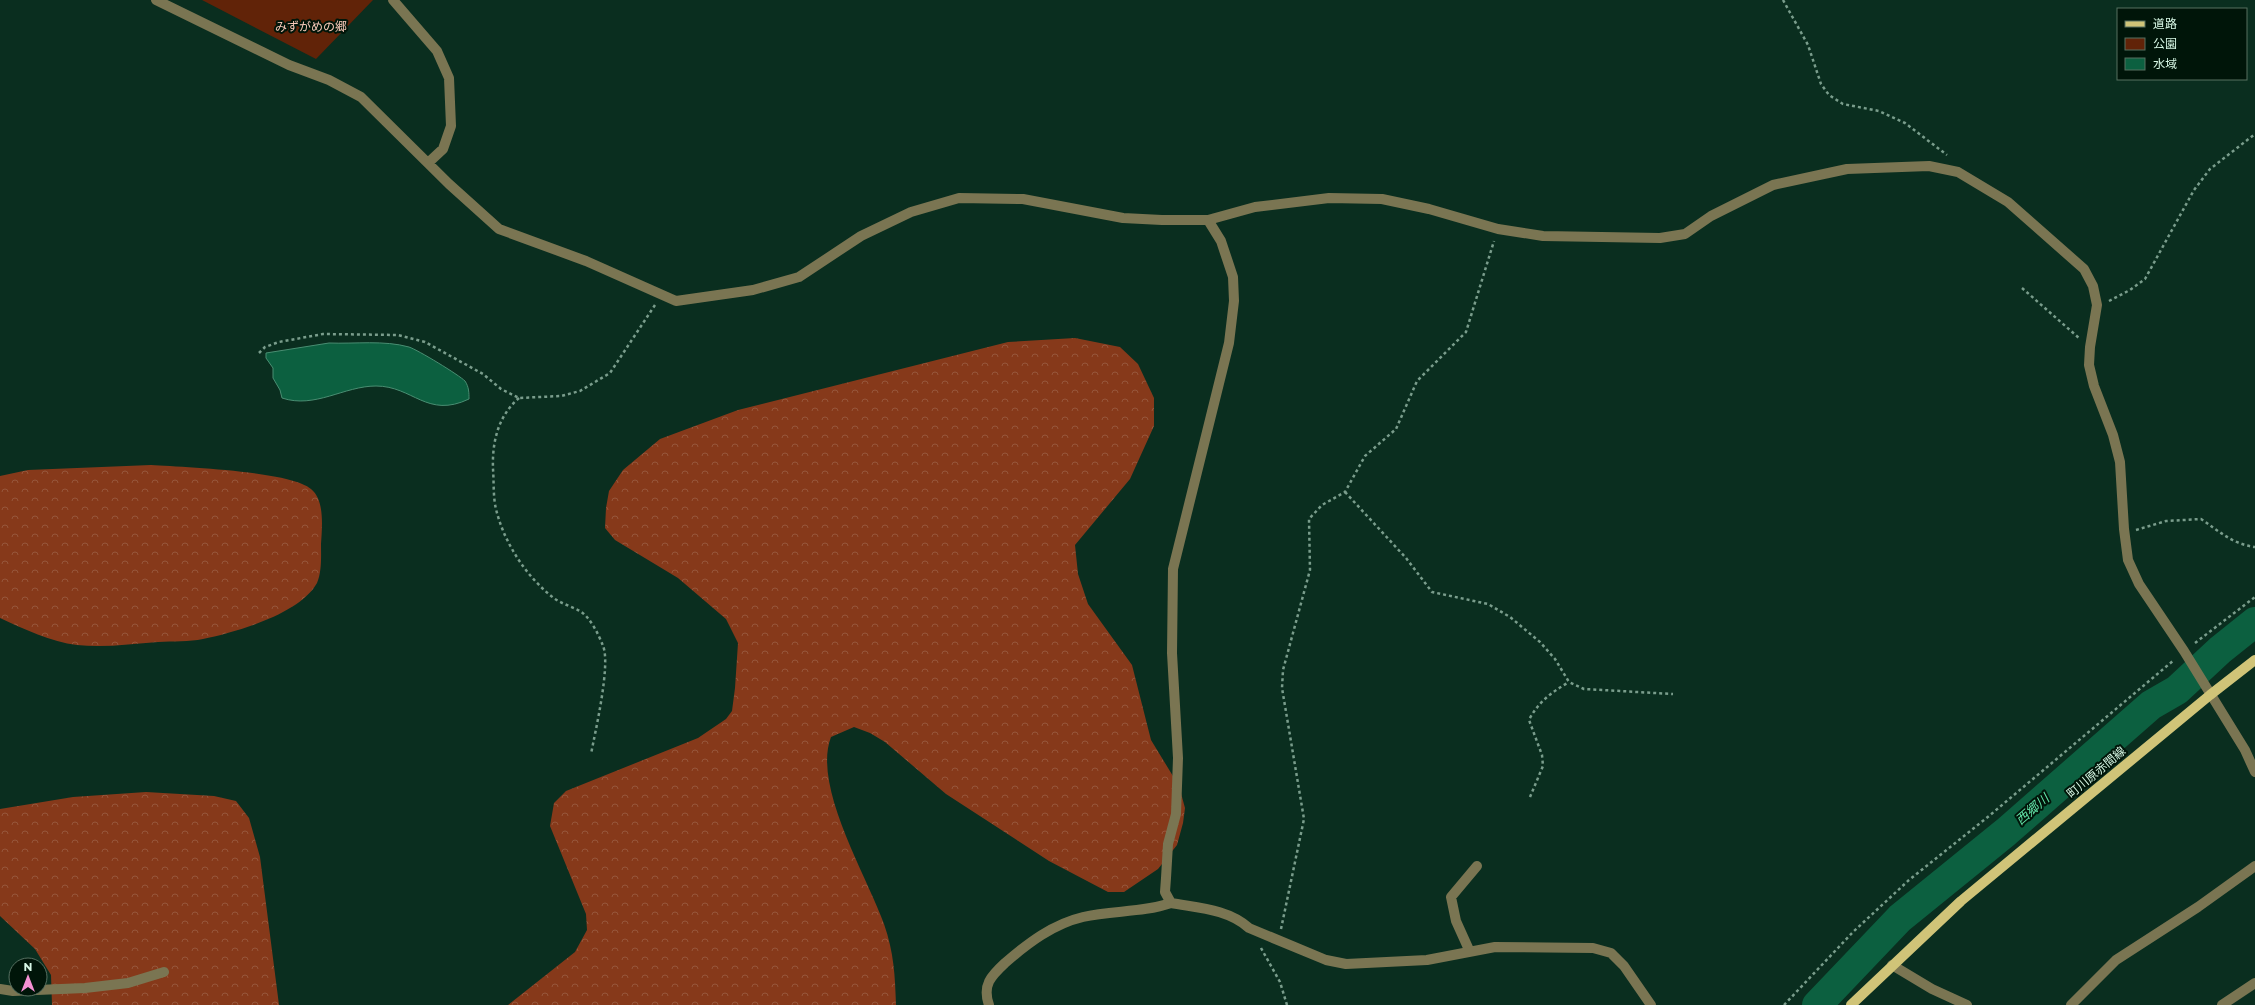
<svg xmlns="http://www.w3.org/2000/svg" width="2255" height="1005" font-family="Montserrat,'Noto Sans JP',sans-serif">
<style>
.green{fill:#612308}
.forest{fill:url(#forest-crowns)}
.water{fill:#0c6040;stroke:#498e72}
.lines{fill:none;stroke-linecap:round;stroke-linejoin:round}
.river{stroke:#0c6040;stroke-width:30}
.path{stroke:#7a9d8c;stroke-width:2.5;stroke-dasharray:3 3;stroke-linecap:butt}
.minor{stroke:#7a7552;stroke-width:10}
.major{stroke:#d0c478;stroke-width:10}
.labels{text-anchor:middle;dominant-baseline:central;stroke-width:4;stroke-linejoin:round;paint-order:stroke}
.park-label{font-size:12px;fill:#faccbb;stroke:#001509}
.street-label{font-size:12px;fill:#d7f8e6;stroke:#001509}
.water-label{font-size:13px;font-style:italic;fill:#63e6aa;stroke:#001509}
</style>
<defs>
<pattern id="forest-crowns" width="20" height="18" patternUnits="userSpaceOnUse"><rect width="20" height="18" fill="#86391a"/><path d="M2 6a3 3 0 1 1 6 0M12 15a3 3 0 1 1 6 0" fill="none" stroke="#96563b"/></pattern>
</defs>
<rect width="100%" height="100%" fill="#0a2e1f"/>
<!-- green -->
<path class="green" d="M202 0H373L316 59Z"/>
<!-- forest -->
<path class="forest" d="M1075 338 1120 347 1138 364 1154 398V426L1130 479 1075 545 1078 574 1088 604 1132 665 1151 740 1179 786 1185 808 1183 823 1177 845 1158 869 1124 892H1108L1049 861 946 794 885 742 870 733 854 727 831 737C812 786 867 876 884 924 894 953 895 975 896 1005H508L575 952 587 930 586 914 550 826 554 803 566 791 698 738 726 719 732 711 735 688 738 643 726 619 678 578 615 540 605 528 606 508 609 491 623 470 660 439 738 410 1008 342Z
M151 465C182 467 290 471 311 489 325 500 322 528 321 544 321 555 322 572 317 583 300 614 236 632 203 639 189 642 173 641 158 642 131 644 104 648 77 645 51 642 24 629 0 618V476L28 470Z
M146 792 214 796 236 801 249 818 260 857 279 1005H52L51 975 35 949 0 916V809L73 797Z"/>
<!-- water -->
<path class="water" d="M329 343C355 344 384 340 409 347 418 350 459 375 465 381 469 387 469 393 469 399 427 419 413 386 376 386 344 386 315 409 282 398L280 390 273 378V368L266 358V353Z"/>
<g class="lines">
<!-- river -->
<path class="river" d="M1817 1005 1900 918 2006 832 2151 705 2177 690 2220 650 2255 622"/>
<!-- path -->
<path class="path" d="M1783 0 1808 45 1821 84 1829 95 1843 104 1879 111 1905 123 1947 155
M2022 288 2079 338
M2109 301 2130 290 2145 279 2194 190 2210 169 2255 134
M259 353 265 347 279 342 323 334 398 335 425 342 483 374 501 389 519 398 561 396 580 391 610 373 655 305
M519 398C498 416 492 442 493 469 494 482 493 497 496 509 504 543 527 578 555 599 563 604 572 607 580 611 590 617 599 635 603 646 611 664 595 733 591 754
M1345 492 1406 558 1432 592 1488 604 1510 617 1540 642 1555 659 1569 682 1584 689 1673 694
M2136 530 2166 521 2201 519C2219 531 2232 544 2255 547
M2195 643 2255 597
M1530 797 1543 766 1542 755 1529 720C1538 702 1552 692 1569 682
M1281 929 1304 819 1282 688 1283 670 1310 570 1309 519 1322 505 1345 492 1365 456 1396 429 1417 381 1466 332 1494 241
M1261 948 1280 982 1287 1005
M1784 1005 1853 932 1909 880 1989 816 2174 660"/>
<!-- minor -->
<path class="minor" d="M156 0 289 65 329 80 361 97 449 184 499 229 586 261 676 301 753 290 799 277 861 236 911 212 959 198 1023 199 1123 218 1162 220H1208L1255 207 1329 198 1382 199 1429 209 1498 229 1543 236 1660 238 1685 234 1711 216 1773 185 1847 169 1929 166 1958 172 2008 202 2084 269 2093 286 2097 305 2090 347 2089 365 2094 386 2113 435 2120 462 2124 529 2128 560 2139 584 2184 651 2245 750 2255 772
M393 0 437 51 449 78 451 126 443 149 428 163
M1208 220 1221 241 1233 277 1234 301 1229 343 1173 569 1172 653 1178 758 1176 814 1168 844 1166 878 1165 892 1171 903C1198 908 1228 909 1249 928L1326 960 1346 964 1427 960 1495 947 1593 948 1611 953 1624 966 1651 1005
M1470 952 1456 921 1451 897 1477 866
M1892 965 1932 989 1967 1005
M0 989 13 991 85 988 128 983 164 972
M989 1005C982 985 991 976 1005 963 1028 943 1053 924 1083 917 1112 910 1142 913 1171 903
M2071 1005 2116 960 2198 907 2255 866
M2222 1005 2255 983"/>
<!-- major -->
<path class="major" d="M1851 1005 1961 901 2210 695 2255 660"/>
</g>
<g class="labels">
<!-- park labels -->
<g class="park-label">
<text x="311" y="26">みずがめの郷</text>
</g>
<!-- street labels -->
<g class="street-label">
<text transform="translate(2096 772) rotate(-40)">町川原赤間線</text>
</g>
<!-- water labels -->
<g class="water-label">
<text transform="translate(2032 809) rotate(-41)">西郷川</text>
</g>
</g>
<!-- legend -->
<rect x="2117" y="8" width="130" height="72" fill="#001509" stroke="#567061"/>
<rect x="2125" y="21" width="20" height="6" fill="#d0c478" stroke="#567061"/>
<text x="2153" y="28" font-size="12" fill="#d7f8e6">道路</text>
<rect x="2125" y="38" width="20" height="12" fill="#612308" stroke="#567061"/>
<text x="2153" y="48" font-size="12" fill="#d7f8e6">公園</text>
<rect x="2125" y="58" width="20" height="12" fill="#0c6040" stroke="#567061"/>
<text x="2153" y="68" font-size="12" fill="#d7f8e6">水域</text>
<!-- north arrow -->
<g transform="translate(28 977)"><circle r="19" fill="#001509" stroke="#567061"/>
<path d="M0-3L7 15L0 10L-7 15Z" fill="#f491d3"/>
<text y="-6" font-size="11" font-weight="bold" text-anchor="middle" fill="#d7f8e6">N</text>
</g>
</svg>
